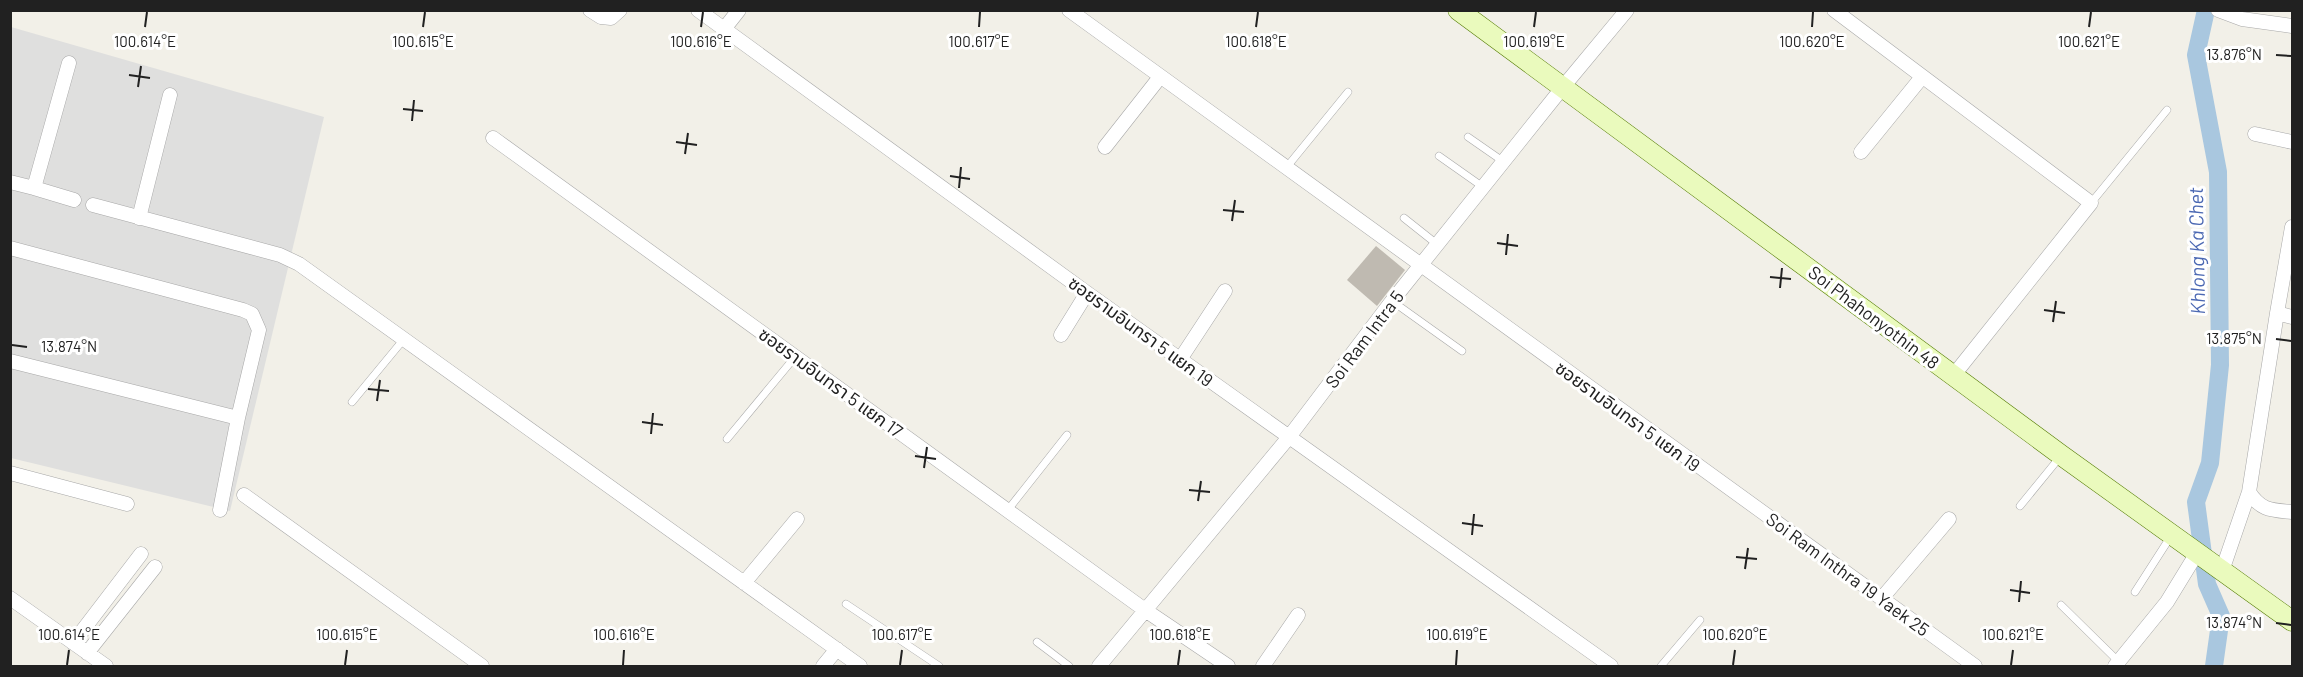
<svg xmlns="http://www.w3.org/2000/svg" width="2303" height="677" font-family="Barlow,'Noto Sans Thai',sans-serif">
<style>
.residential{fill:#dfdfde}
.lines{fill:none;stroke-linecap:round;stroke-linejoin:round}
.canal{stroke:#a9c7df;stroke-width:18}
.building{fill:#bfbab1}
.lane-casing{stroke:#a8a8a8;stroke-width:8}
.street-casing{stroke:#a8a8a8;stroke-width:15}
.secondary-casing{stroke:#557c04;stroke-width:21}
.lane{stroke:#fff;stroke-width:7}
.street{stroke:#fff;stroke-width:14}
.secondary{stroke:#eafabd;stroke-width:20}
.ticks{fill:none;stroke:#212121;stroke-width:2}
.labels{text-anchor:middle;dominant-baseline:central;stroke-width:6;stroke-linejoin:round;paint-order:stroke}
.street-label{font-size:18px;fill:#212121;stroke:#fff}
.water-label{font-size:20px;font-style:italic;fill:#4c69b3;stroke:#fff}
.ticks-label{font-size:15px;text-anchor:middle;fill:#212121;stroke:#fff;stroke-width:6;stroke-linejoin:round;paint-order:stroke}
</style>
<rect width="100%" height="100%" fill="#f2f0e8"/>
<!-- residential -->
<path class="residential" d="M11 27 324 117 230 511 11 458Z"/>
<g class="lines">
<!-- canal -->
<path class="canal" d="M2206 10 2196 55 2218 172 2220 365 2210 463 2196 502 2207 584 2221 616 2214 666"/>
</g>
<!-- building -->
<path class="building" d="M1376 246 1405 270 1377 306 1347 280Z"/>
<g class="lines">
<defs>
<path id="lane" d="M1468 137 1504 162
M1439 156 1483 187
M1286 168 1348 92
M2091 203 2167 110
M1404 218 1438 245
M1392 301 1462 351
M352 402 404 339
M727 439 795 357
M2020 506 2060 457
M1007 511 1067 435
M2135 592 2171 536
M846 604 939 666
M2061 605 2119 662
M1037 642 1069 666
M1661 666 1700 620"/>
<path id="street" d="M590 10 601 17 611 18 620 10
M698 10 1087 293 1611 666
M1069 10 1975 666
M1834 10 2091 203 1953 376
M2218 10 2242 19 2292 26
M724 29 739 10
M2255 134 2292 142
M493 138 1145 610 1228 666
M1105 147 1160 77
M1861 152 1922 77
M10 182 34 188 69 63
M34 188 74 200
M93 205 280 255 299 264 860 666
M139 218 170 95
M10 248 243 310 252 314 259 330 238 418 220 510
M2277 313 2292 317
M1061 335 1087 293
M1181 358 1225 291
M10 361 238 418
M10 473 127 504
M2249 492C2261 511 2272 510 2292 512
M244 495 482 666
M2222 571 2249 492 2277 313 2292 227
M744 583 797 519
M10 598 106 666
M1882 598 1949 519
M73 643 141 554
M87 653 155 567
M823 666 837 649
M1099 666 1289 437 1392 301 1563 87 1627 10
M1263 666 1298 615
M2115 666 2167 602 2197 553"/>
<path id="secondary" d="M1458 10 2061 455 2292 621"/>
</defs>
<!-- lane casing -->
<use href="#lane" class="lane-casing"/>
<!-- street casing -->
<use href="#street" class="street-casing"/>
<!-- secondary casing -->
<use href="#secondary" class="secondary-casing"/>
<!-- lane -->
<use href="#lane" class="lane"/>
<!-- street -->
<use href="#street" class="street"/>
<!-- secondary -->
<use href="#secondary" class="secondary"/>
</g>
<!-- ticks -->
<path class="ticks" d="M145 27 147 12M423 27 425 12M701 27 703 12M979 27 980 12M1256 27 1258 12M1534 27 1536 12M1812 27 1813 12M2089 27 2091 12M2276 55 2291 56M129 75 150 78M138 87 141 66M403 109 423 111M412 121 414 100M676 142 697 145M685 154 688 133M950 176 970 179M959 188 961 167M1223 210 1244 212M1232 221 1235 200M1497 243 1518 246M1506 255 1508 234M1770 277 1791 279M1780 288 1782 268M2044 310 2065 313M2053 322 2056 301M2276 339 2291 341M12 345 27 347M368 389 389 391M377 401 380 380M642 422 663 425M651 434 653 413M915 456 936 459M924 468 927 447M1189 490 1210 492M1198 501 1201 481M1462 523 1483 526M1472 535 1474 514M1736 557 1757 559M1745 569 1748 548M2010 590 2030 593M2019 602 2021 581M2276 623 2291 625M67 665 69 650M345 665 347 650M623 665 624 650M900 665 902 650M1178 665 1180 650M1456 665 1457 650M1733 665 1735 650M2011 665 2013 650"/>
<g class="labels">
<!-- street labels -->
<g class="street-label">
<text transform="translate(1874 317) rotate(37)">Soi Phahonyothin 48</text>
<text transform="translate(1141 331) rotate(36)">ซอยรามอินทรา 5 แยก 19</text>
<text transform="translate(1364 339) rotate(-53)">Soi Ram Intra 5</text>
<text transform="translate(831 382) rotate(36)">ซอยรามอินทรา 5 แยก 17</text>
<text transform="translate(1628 416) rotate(36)">ซอยรามอินทรา 5 แยก 19</text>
<text transform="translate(1848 574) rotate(36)">Soi Ram Inthra 19 Yaek 25</text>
</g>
<!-- water labels -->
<g class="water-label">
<text transform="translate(2196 251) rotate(-91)">Khlong Ka Chet</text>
</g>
</g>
<g class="ticks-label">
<text x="145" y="47">100.614°E</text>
<text x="423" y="47">100.615°E</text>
<text x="701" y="47">100.616°E</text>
<text x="979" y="47">100.617°E</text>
<text x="1256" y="47">100.618°E</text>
<text x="1534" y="47">100.619°E</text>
<text x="1812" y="47">100.620°E</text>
<text x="2089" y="47">100.621°E</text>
<text x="2234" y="60">13.876°N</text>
<text x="2234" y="344">13.875°N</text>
<text x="69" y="352">13.874°N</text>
<text x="2234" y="628">13.874°N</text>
<text x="69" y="640">100.614°E</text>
<text x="347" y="640">100.615°E</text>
<text x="624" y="640">100.616°E</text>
<text x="902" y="640">100.617°E</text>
<text x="1180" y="640">100.618°E</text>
<text x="1457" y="640">100.619°E</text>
<text x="1735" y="640">100.620°E</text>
<text x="2013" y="640">100.621°E</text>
</g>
<!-- border -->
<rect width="2303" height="677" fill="none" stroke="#212121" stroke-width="24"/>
</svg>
